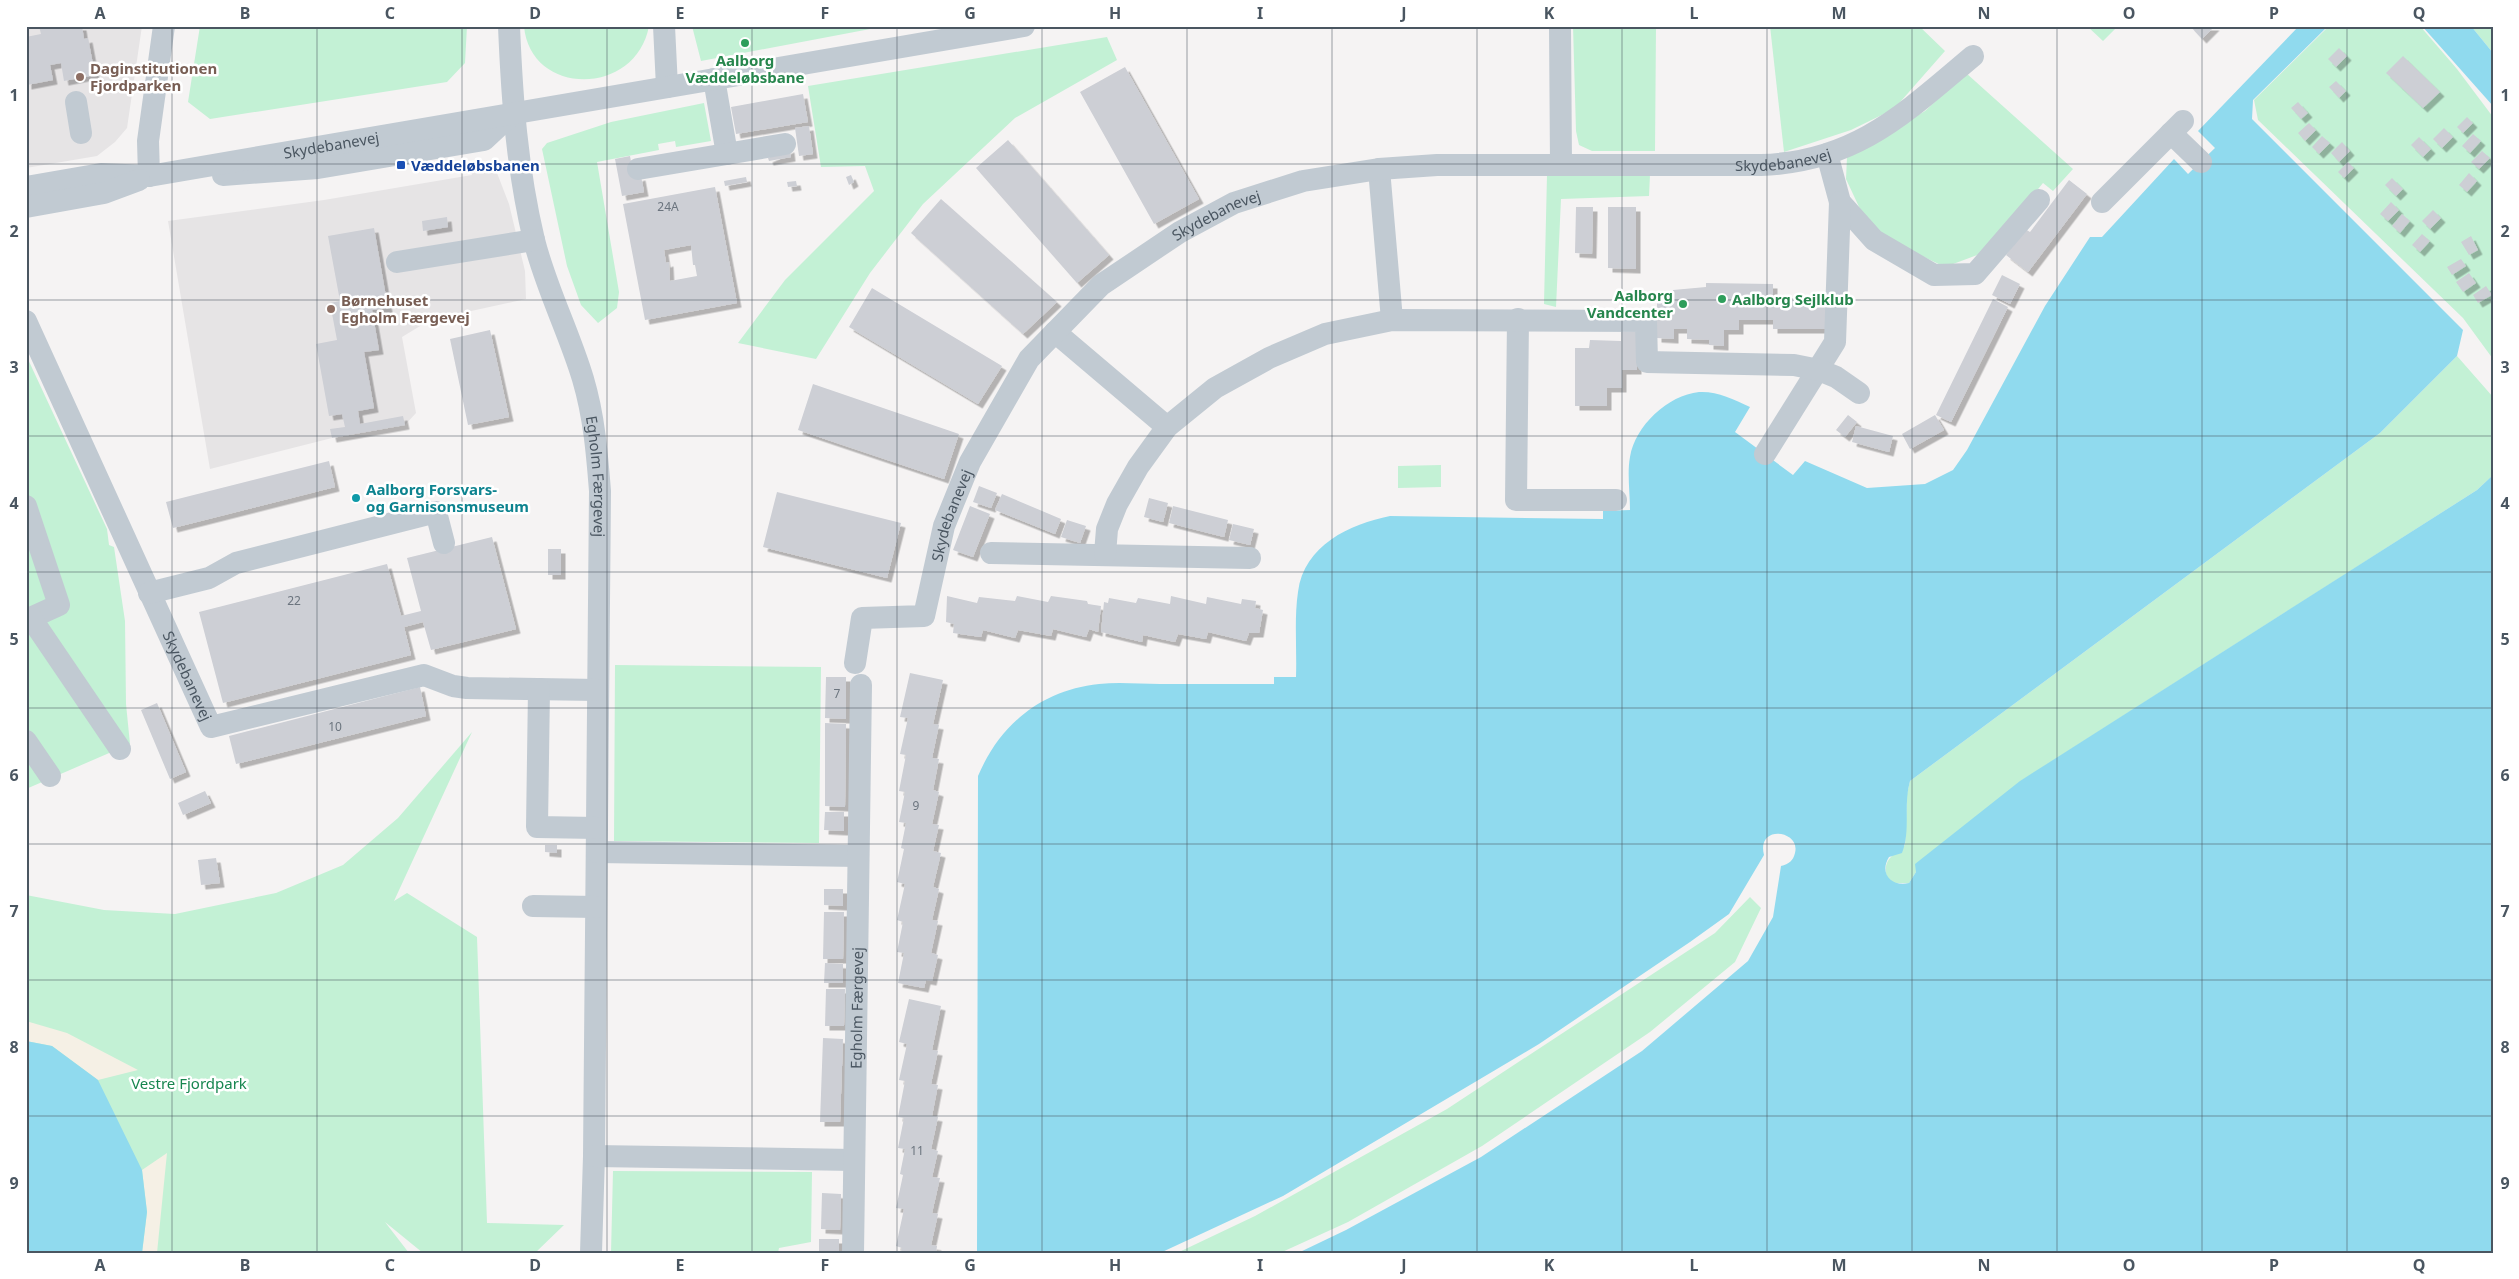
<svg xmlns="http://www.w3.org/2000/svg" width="2519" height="1279" font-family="'Noto Sans',sans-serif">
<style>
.education{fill:#e6e4e5}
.green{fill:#c3f1d5}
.sand{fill:#f5f0e5}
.water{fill:#90daee}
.building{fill:#cdcfd5;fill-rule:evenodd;filter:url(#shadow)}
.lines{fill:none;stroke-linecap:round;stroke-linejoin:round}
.minor{stroke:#c1cad2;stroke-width:22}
.grid{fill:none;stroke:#4a5661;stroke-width:1;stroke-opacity:0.55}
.leisure-dot{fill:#2e9e5b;stroke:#fff;stroke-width:2}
.education-dot{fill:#8d6e63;stroke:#fff;stroke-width:2}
.transit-dot{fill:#1a4fb4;stroke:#fff;stroke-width:2}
.culture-dot{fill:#0f9aa8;stroke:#fff;stroke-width:2}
.labels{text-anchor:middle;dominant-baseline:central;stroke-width:5;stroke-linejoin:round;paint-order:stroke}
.number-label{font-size:12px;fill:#6b747e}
.leisure-label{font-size:15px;font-weight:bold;fill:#27864d;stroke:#fff}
.education-label{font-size:15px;font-weight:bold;fill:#785e54;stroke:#fff;text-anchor:start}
.street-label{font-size:15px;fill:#4a5661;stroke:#fff}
.transit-label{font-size:15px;font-weight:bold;fill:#164399;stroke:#fff;text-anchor:start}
.culture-label{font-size:15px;font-weight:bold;fill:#0d838f;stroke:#fff;text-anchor:start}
.park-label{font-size:15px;fill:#17864f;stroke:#fff}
.neatline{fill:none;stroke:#4a5661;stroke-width:2}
.grid-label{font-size:16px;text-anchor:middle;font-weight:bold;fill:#4a5661}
</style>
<defs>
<filter id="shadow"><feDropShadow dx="4.5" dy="4.5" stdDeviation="0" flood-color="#0004"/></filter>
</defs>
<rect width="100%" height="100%" fill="#f5f3f3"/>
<!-- education -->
<path class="education" d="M26 26H142L127 128 115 142 97 156 26 168Z
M487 168 497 173 509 204 525 271 526 299 430 320 402 337 416 413 405 425 332 438 210 469 168 221 324 200 472 175 471 171Z"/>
<!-- green -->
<path class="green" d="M200 26H467L465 63 447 82 210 119 188 102Z
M524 26H649C636 97 530 97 524 26Z
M692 26H886L701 61Z
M1573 26H1679L1656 27 1655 151H1592L1579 145 1576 131Z
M1770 26H1919L1945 51 1894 109 1851 130 1784 152Z
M2087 26H2118L2103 41Z
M2329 26H2420L2457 69 2493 117V359L2463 318 2258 120 2254 100Z
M2471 26H2493V53Z
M1107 37 1117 60 1015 118 923 204 870 273 816 359 738 343 785 280 874 191 865 166 821 167 808 86Z
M1966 73 2073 169 2053 191 2043 183 1988 251 1945 267 1886 239 1867 224 1846 179 1847 157 1925 111Z
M704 103 711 141 676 147 675 141 658 144 659 150 597 162 619 292 617 308 598 323 581 305 567 266 542 149 547 143 611 122Z
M1547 175H1650L1649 196 1561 199 1556 307 1544 304Z
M26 355 107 529 109 545 114 547 125 621 126 704 130 744 26 789Z
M2457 356 2493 397V475L2477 490 2021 781 1916 872 1909 883H1893L1887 878C1882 859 1893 856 1905 845L1907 794 1910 781 2380 433Z
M1441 465V487L1398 488V466Z
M615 665 821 667 819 843 614 841Z
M472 732 394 901 407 893 477 937 487 1223 564 1225 535 1253H423L385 1222 409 1253H26V895L104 910 175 914 276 893 343 865 398 818Z
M1750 897 1761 908 1735 962 1650 1032 1482 1146 1348 1222 1280 1253H1177L1255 1216 1447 1109 1715 933Z
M613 1171 812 1172 811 1242 779 1248 778 1253H611Z"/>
<!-- sand -->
<path class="sand" d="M26 1021 67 1033 138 1070 98 1080 52 1046 26 1041Z
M167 1153 157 1253H142L147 1212 142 1170Z"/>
<!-- water -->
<path class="water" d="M2299 26H2328L2253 100 2252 119 2463 330 2457 356 2380 433 1910 781C1903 805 1911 831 1902 853L1889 857C1879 873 1891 887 1909 883L1916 872 1915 864 2020 781 2477 490 2493 475V1253H1298L1346 1230 1481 1157 1642 1051 1748 961 1773 917 1781 866C1789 864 1793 861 1795 853 1801 830 1756 824 1764 855L1729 914 1690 942 1539 1044 1283 1196 1160 1253H977L978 776C1000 724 1042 690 1099 684 1119 682 1140 684 1160 684 1198 684 1236 684 1274 684V677H1296C1297 649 1294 619 1298 592 1304 545 1350 524 1390 516L1603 519V511L1630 510C1630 493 1627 473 1630 457 1635 426 1668 395 1699 392 1717 391 1733 399 1750 407L1735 432 1793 475 1805 461 1867 488 1925 484 1953 470 1967 450 2045 306 2090 237H2102L2174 159 2188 174 2215 148 2198 131Z
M2422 26H2471L2493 53V106Z
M26 1041 52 1046 98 1080 142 1170 147 1212 142 1253H26Z"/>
<!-- building -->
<path class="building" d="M39 26H82L84 39 88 38 95 75 64 81 61 63 50 65 53 80 27 85 26 37 41 34Z
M2190 26H2215L2202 39Z
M2339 48 2347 56 2336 67 2328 59Z
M2403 56 2440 92 2423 108 2386 73Z
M1125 67 1199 199 1154 224 1080 92Z
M2336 81 2346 91 2339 98 2329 87Z
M803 94 808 122 736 134 731 107Z
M2298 102 2308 113 2301 119 2291 108Z
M2467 117 2473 123 2463 133 2457 127Z
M2309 123 2316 130 2305 141 2298 133Z
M809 126 813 154 799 156 795 128Z
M2444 128 2453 137 2442 148 2433 139Z
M2473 134 2481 141 2470 153 2462 146Z
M2322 136 2330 143 2319 154 2312 147Z
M2419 137 2431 149 2423 157 2411 145Z
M1008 140 1109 255 1077 283 976 168Z
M2342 142 2350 151 2339 162 2331 153Z
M790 148 791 157 769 161 768 158Z
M2482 151 2490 158 2479 169 2471 162Z
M630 156 634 178 641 176 644 192 622 196 615 159Z
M2348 162 2354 168 2344 178 2338 172Z
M2469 173 2477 181 2467 192 2459 185Z
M851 175 854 182 849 185 846 177Z
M746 177 747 182 725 186 724 181Z
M2392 178 2403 189 2396 196 2385 185Z
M2069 180 2087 194 2028 272 2006 255 2025 229 2030 232Z
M796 181 797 186 788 187 787 182Z
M715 187 737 303 645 320 623 204ZM691 245 693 265H695L697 276 670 281 669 262 666 263 664 250Z
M941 199 1057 302 1023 334 911 233Z
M2391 202 2399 210 2388 221 2380 214Z
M1576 207H1593L1592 254 1575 253Z
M1608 207H1636V269L1608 268Z
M2433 210 2441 218 2430 229 2422 221Z
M2402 214 2410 221 2400 233 2392 226Z
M447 217 448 227 423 231 422 221Z
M374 228 388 308 372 310 379 350 364 352 374 408 358 411 360 424 403 416 405 425 332 438 330 429 345 427 342 414 329 416 316 344 337 340 330 303 340 301 328 236Z
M2422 234 2430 241 2420 252 2412 245Z
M2471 236 2478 250 2469 255 2461 242Z
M2461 259 2466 266 2452 275 2447 267Z
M2469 273 2476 283 2463 292 2456 282Z
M2002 275 2020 284 2010 304 1992 295Z
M1706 283 1773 284V298H1830L1829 329H1773V320H1739V330H1724V346L1709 345V340L1687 339V329H1674V339L1657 338V296H1673V290L1706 287Z
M2486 286 2492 295 2478 303 2473 295Z
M872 288 1002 366 978 404 849 327Z
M1993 299 2008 307 1951 422 1936 415Z
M490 330 509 417 468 425 450 339Z
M1621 332H1637V370H1622V388H1607V406H1575V348H1589L1590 340 1621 341Z
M813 384 959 434 944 479 798 430Z
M1848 415 1857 422 1845 437 1836 430Z
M1935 415 1944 430 1910 449 1902 434Z
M1856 426 1893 436 1889 452 1852 442Z
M329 461 335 487 173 528 166 502Z
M979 486 997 493 991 508 973 502Z
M777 492 901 523 887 578 763 547Z
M1002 494 1061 519 1055 534 995 510Z
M1149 498 1168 503 1163 522 1144 517Z
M970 506 990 514 973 557 953 550Z
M1173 506 1228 520 1224 537 1169 523Z
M1067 520 1086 526 1080 543 1061 537Z
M1233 524 1254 529 1250 545 1229 540Z
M492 537 516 629 431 650 423 622 404 627 411 655 223 703 199 612 387 564 401 616 421 611 407 558Z
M548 549H561V575H548Z
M947 596 977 603 979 597 1015 601 1017 596 1048 602 1051 596 1087 601 1088 604 1101 606 1098 632 1089 629 1086 637 1053 629 1051 636 1018 630 1015 638 983 630 981 637 953 633 954 624 946 622Z
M1171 596 1206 604 1207 597 1241 604 1242 599 1256 601 1255 608 1263 610 1259 633H1249L1246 641 1208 632 1206 639 1178 634 1175 642 1143 635 1142 642 1101 632 1104 602 1108 603 1109 598 1136 603 1138 598 1170 604Z
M910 673 943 680 933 724 939 725 932 758 939 759 933 790 939 792 932 824 939 825 933 851 941 853 933 887 939 889 932 920 938 921 931 953 938 955 932 981 926 980 924 988 898 983 904 953 897 952 903 922 897 920 905 884 897 882 904 849 901 848 906 823 899 822 905 792 899 791 906 755 900 754 908 718 900 717Z
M826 677H846V719L825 718Z
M420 687 426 716 236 764 229 736Z
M157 703 186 772 170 779 141 710Z
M825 723 846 724 845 807 825 806Z
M205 791 211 803 183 815 178 803Z
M825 812H844V831L824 830Z
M545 845H557V853L545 852Z
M216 858 220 883 201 885 198 860Z
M824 889H843V906L824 905Z
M824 912H844L843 959H823Z
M825 963 843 964V983H824Z
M826 989H845L844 1026H825Z
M909 999 941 1006 932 1050 938 1051 931 1084 938 1085 932 1116 938 1117 931 1149 938 1151 932 1177 940 1178 932 1213 938 1214 931 1245 937 1246 936 1253H901L902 1248 896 1246 904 1209 896 1208 903 1175 900 1174 905 1149 898 1148 904 1118 898 1117 905 1081 899 1080 907 1044 899 1042Z
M823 1038 843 1039 840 1122H820Z
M822 1193 841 1194 840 1230 821 1229Z
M819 1239H839V1253H819Z"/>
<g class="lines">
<!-- minor -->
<g class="minor">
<path id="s1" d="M509 26C512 99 517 169 534 240 546 288 569 332 583 379 594 416 597 453 600 491L594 1156 591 1253"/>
<path d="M664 26 667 87"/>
<path d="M1560 26 1561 165"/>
<path d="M714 79 727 154"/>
<path d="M76 102 81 133"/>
<path d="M2171 133 2201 162"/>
<path d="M1827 154 1840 202 1874 240 1934 275 1975 274 2039 200"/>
<path d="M638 169 785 144"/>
<path d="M1379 169 1392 320"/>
<path d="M223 175 318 168 484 140 512 114"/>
<path d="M149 176 148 141 164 26"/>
<path id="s2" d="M26 187 101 174 149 176 1024 26"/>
<path d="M2102 202 2183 121"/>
<path d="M26 207 104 193 139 180"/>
<path d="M397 262 534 240"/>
<path d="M1518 319 1516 500H1616"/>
<path id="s3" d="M26 321 211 727 424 675 453 686 467 688 598 690"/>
<path d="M1055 332 1167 427"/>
<path d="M1765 454 1835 342 1840 202"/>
<path d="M26 506 59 605 26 620"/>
<path d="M991 553 1250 558"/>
<path d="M1105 554 1107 529 1117 504 1138 467 1167 427 1215 388 1269 358 1325 334 1392 320 1646 321 1647 362 1794 365 1819 370 1836 377 1859 393"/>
<path d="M149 593 209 578 236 563 436 512 444 543"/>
<path d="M31 618 120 749"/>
<path id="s4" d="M855 663 862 618 924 616 944 526 970 462 1029 359 1101 285 1180 232 1234 203 1303 181 1379 169 1437 165H1761C1856 162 1905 113 1973 56"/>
<path d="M539 689 537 827 597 828"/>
<path d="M26 741 50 776"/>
<path d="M597 852 858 856"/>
<path d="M533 906 596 907"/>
<path d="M594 1156 854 1160"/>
<path id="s5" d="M853 1253 861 685"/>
</g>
</g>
<!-- grid -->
<path class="grid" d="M172 26V1253M317 26V1253M462 26V1253M607 26V1253M752 26V1253M897 26V1253M1042 26V1253M1187 26V1253M1332 26V1253M1477 26V1253M1622 26V1253M1767 26V1253M1912 26V1253M2057 26V1253M2202 26V1253M2347 26V1253M26 164H2493M26 300H2493M26 436H2493M26 572H2493M26 708H2493M26 844H2493M26 980H2493M26 1116H2493"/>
<!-- markers -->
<g class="leisure-dot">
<circle cx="745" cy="43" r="5"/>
<circle cx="1722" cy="299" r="5"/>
<circle cx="1683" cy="304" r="5"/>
</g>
<g class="education-dot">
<circle cx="80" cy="77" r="5"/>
<circle cx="331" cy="309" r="5"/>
</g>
<rect class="transit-dot" x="396" y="160" width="10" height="10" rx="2.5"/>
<circle class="culture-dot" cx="356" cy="498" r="5"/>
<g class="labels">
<!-- number labels -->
<g class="number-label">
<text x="668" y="206">24A</text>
<text x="294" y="600">22</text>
<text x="837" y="693">7</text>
<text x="335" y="726">10</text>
<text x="916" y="805">9</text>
<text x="917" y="1150">11</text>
</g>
<!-- leisure labels -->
<g class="leisure-label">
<text x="745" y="60">Aalborg<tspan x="745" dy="17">Væddeløbsbane</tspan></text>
<text x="1673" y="295" text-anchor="end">Aalborg<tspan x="1673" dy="17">Vandcenter</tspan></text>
<text x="1732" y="299" text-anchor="start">Aalborg Sejlklub</text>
</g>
<!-- education labels -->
<g class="education-label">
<text x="90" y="68">Daginstitutionen<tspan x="90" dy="17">Fjordparken</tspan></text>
<text x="341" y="300">Børnehuset<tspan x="341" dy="17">Egholm Færgevej</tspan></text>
</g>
<!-- street labels -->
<g class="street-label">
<text stroke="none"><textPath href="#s2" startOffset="309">Skydebanevej</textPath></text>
<text stroke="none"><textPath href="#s4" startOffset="1201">Skydebanevej</textPath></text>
<text stroke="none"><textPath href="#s4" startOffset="626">Skydebanevej</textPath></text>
<text stroke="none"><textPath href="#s1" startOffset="462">Egholm Færgevej</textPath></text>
<text stroke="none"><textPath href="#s4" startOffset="212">Skydebanevej</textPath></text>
<text stroke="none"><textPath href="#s3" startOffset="390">Skydebanevej</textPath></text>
<text stroke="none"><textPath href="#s5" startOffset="245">Egholm Færgevej</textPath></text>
</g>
<!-- transit labels -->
<g class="transit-label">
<text x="411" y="165">Væddeløbsbanen</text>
</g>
<!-- culture labels -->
<g class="culture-label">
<text x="366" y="489">Aalborg Forsvars-<tspan x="366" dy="17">og Garnisonsmuseum</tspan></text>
</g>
<!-- park labels -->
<g class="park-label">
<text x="189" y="1083">Vestre Fjordpark</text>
</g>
</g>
<!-- border -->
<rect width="2519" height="1279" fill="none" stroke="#ffffff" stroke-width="55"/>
<rect x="28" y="28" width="2464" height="1224" class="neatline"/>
<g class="grid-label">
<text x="100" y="19">A</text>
<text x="245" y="19">B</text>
<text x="390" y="19">C</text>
<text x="535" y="19">D</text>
<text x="680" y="19">E</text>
<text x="825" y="19">F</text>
<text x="970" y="19">G</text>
<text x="1115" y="19">H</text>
<text x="1260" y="19">I</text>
<text x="1404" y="19">J</text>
<text x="1549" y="19">K</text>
<text x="1694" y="19">L</text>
<text x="1839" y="19">M</text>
<text x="1984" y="19">N</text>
<text x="2129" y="19">O</text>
<text x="2274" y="19">P</text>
<text x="2419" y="19">Q</text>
<text x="14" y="101">1</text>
<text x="2505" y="101">1</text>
<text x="14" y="237">2</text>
<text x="2505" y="237">2</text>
<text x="14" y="373">3</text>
<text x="2505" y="373">3</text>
<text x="14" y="509">4</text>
<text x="2505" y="509">4</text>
<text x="14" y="645">5</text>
<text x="2505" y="645">5</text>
<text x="14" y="781">6</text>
<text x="2505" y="781">6</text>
<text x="14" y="917">7</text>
<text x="2505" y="917">7</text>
<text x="14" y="1053">8</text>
<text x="2505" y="1053">8</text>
<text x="14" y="1189">9</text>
<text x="2505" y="1189">9</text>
<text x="100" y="1271">A</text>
<text x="245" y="1271">B</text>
<text x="390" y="1271">C</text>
<text x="535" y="1271">D</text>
<text x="680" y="1271">E</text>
<text x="825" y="1271">F</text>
<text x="970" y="1271">G</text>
<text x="1115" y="1271">H</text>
<text x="1260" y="1271">I</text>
<text x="1404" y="1271">J</text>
<text x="1549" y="1271">K</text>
<text x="1694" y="1271">L</text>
<text x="1839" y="1271">M</text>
<text x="1984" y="1271">N</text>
<text x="2129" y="1271">O</text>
<text x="2274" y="1271">P</text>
<text x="2419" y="1271">Q</text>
</g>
</svg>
